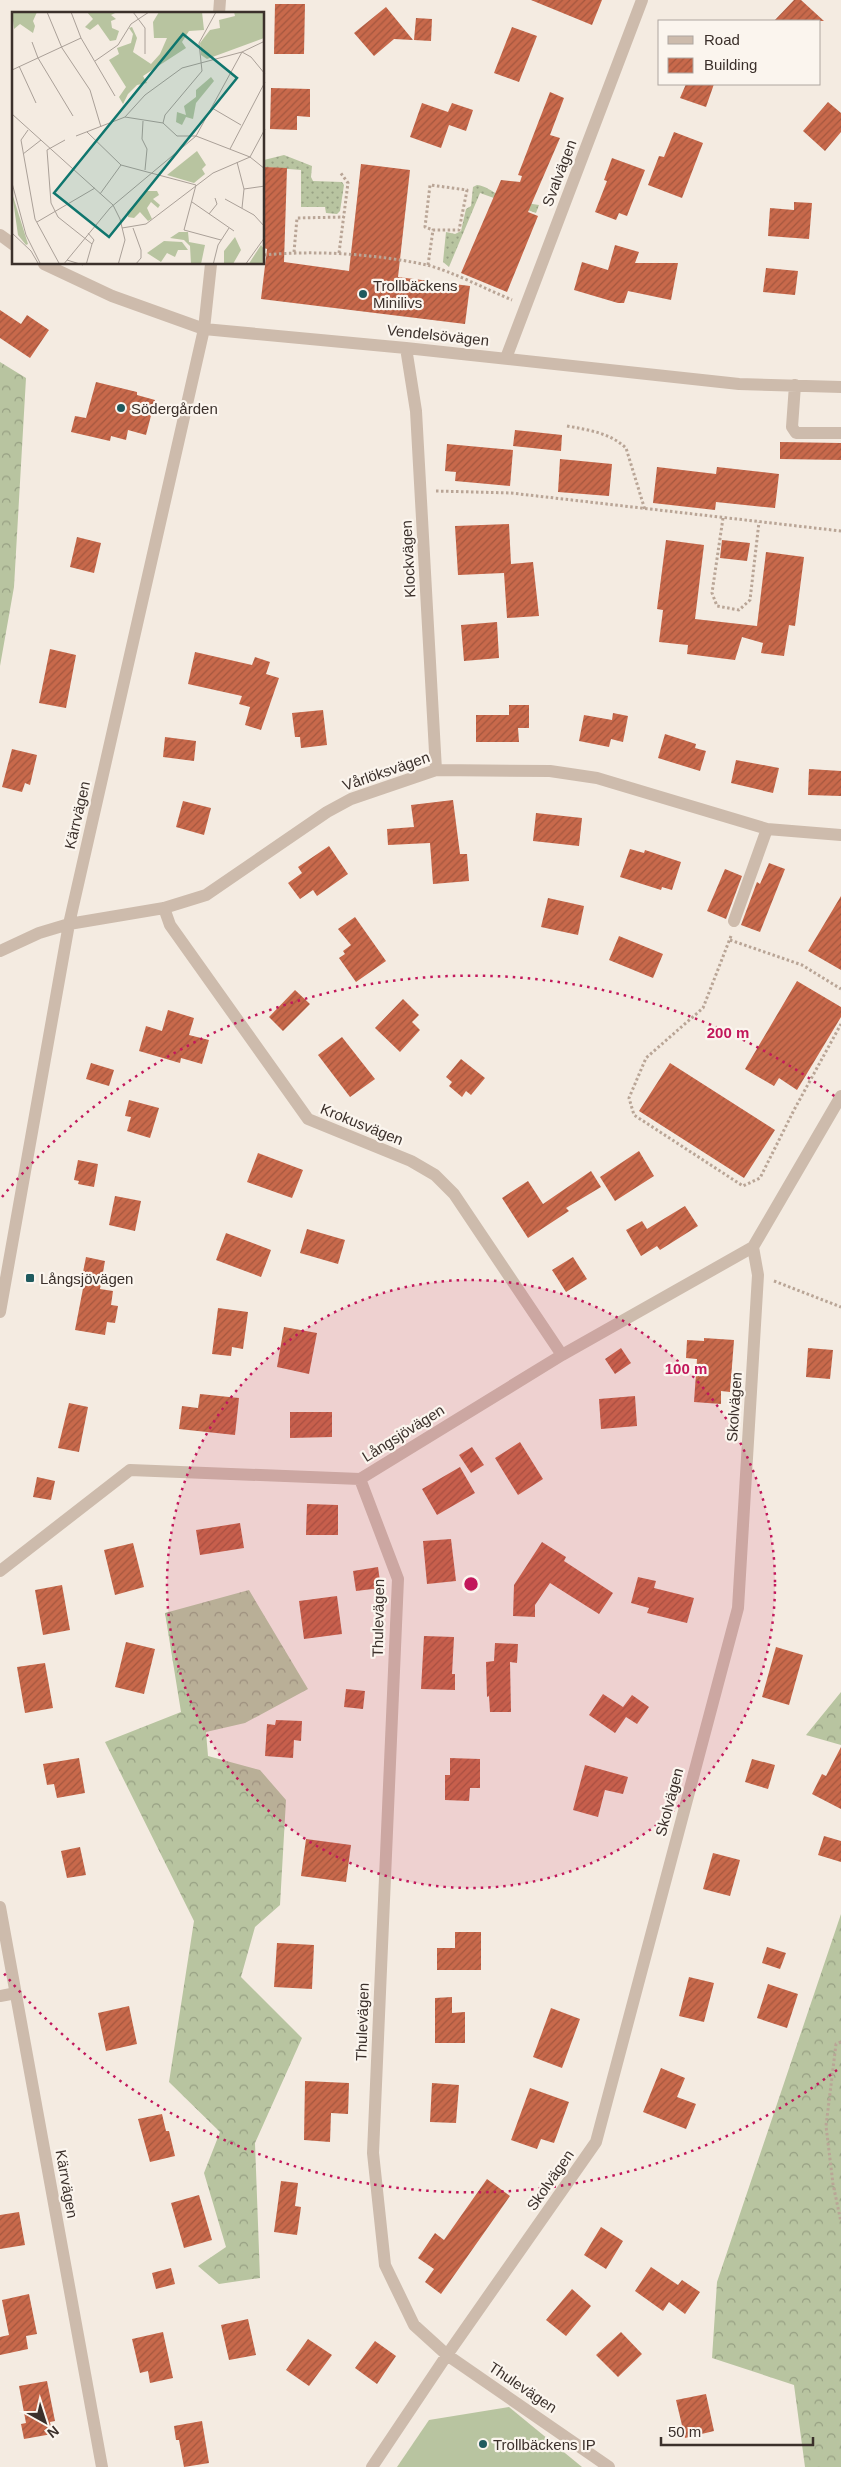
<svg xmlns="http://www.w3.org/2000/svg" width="841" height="2467" font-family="Helvetica,sans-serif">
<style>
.grass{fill:url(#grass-dots)}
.forest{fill:url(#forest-crowns)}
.pitch{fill:#b8c4a0}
.building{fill:url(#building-hatch)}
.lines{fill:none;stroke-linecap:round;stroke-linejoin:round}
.path{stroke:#b9a596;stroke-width:3;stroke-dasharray:2.5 2.5;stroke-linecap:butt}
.minor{stroke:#cdbbac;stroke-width:12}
.ring{fill:none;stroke:#c2185b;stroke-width:2.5;stroke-dasharray:2.5 5}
.poi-dot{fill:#1f5a5e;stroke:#fbf5ee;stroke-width:2}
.labels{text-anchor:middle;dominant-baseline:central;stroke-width:4.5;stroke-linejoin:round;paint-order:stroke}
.street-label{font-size:15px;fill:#3b302b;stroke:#fbf5ee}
.poi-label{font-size:15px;fill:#3b302b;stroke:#fbf5ee;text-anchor:start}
.inset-road{fill:none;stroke:#aaa098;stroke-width:1}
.view{fill:#0f766e;fill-opacity:0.15;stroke:#0f766e;stroke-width:2.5}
.inset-edge{fill:none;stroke:#3b302b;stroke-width:2.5}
.centre{fill:#c2185b;stroke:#fbf5ee;stroke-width:2.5}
.ring-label{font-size:15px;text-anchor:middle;font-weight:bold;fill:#c2185b;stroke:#fbf5ee;stroke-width:4.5;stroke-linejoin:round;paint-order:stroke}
</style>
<defs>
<pattern id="grass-dots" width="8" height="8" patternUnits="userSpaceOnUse" patternTransform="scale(1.25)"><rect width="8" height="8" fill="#b8c4a0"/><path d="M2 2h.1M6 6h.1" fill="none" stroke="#97a083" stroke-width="1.8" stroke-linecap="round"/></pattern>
<pattern id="forest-crowns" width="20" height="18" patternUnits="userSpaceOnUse" patternTransform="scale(1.25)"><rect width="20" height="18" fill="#b8c4a0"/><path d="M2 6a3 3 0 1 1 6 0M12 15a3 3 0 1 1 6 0" fill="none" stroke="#97a083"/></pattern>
<pattern id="building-hatch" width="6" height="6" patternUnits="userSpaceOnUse" patternTransform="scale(1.25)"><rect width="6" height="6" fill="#c8694b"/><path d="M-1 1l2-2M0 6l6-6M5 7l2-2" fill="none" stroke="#a4573f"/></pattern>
</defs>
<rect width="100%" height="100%" fill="#f4ebe1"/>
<!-- grass -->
<path class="grass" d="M284 155 312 166 311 177 313 181 342 182 344 185 340 211 337 214 326 213 325 207H301V170L264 167V160Z
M477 185C486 186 491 191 499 195 512 201 525 203 539 205L536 213 480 193 449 267 443 262 446 232 455 234 461 231 466 209 471 206 473 187Z"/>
<!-- forest -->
<path class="forest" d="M0 362 26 378 14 587 0 666Z
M249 1590 308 1689 245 1723 206 1732 208 1756 260 1770 286 1800 280 1905 255 1927 241 1977 302 2038 255 2143 260 2278 219 2284 198 2266 226 2247 204 2173 220 2132 169 2082 194 1921 105 1742 181 1712 165 1613Z
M841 1692V1745L806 1735Z
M841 1914V2467H805L794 2385 712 2358 717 2282Z"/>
<!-- pitch -->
<path class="pitch" d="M509 2407 582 2467H397L429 2420Z"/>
<!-- building -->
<path class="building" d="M531 0H602L592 25Z
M794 0H801L824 21H774Z
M275 4H305L304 54H274Z
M386 7 413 40 394 39 374 56 354 33Z
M416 18 432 19 431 41 414 40Z
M512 27 537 36 519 82 494 73Z
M686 84H714L706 107 680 98Z
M271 88 310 89V117L297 116V130L270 129Z
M550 92 564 98 550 135 560 138 528 212 538 216 507 292 461 273 501 180 520 182 522 176 518 175Z
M828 102 841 113V132L825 151 803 131Z
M422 103 448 112 452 103 473 110 466 131 449 125 441 148 410 137Z
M674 132 703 143 682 198 648 185 659 156 664 157Z
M612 158 645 170 627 216 619 213 616 220 595 212 607 181 604 180Z
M361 164 410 170 398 277 470 286 465 324 261 299 267 249 264 248V167L287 168 284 262 349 271Z
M794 202 812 203 809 239 768 236 770 208 794 210Z
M615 245 639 252 635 263H678L671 300 628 291 624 303H618L574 290 582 262 608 270Z
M766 268 798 271 795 295 763 292Z
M0 310 21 324 27 315 49 330 30 358 0 338Z
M96 382 137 392V395L155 400 146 435 128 430 126 440 111 436 110 441 71 432 75 416 86 418Z
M515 430 562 435 561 451 513 446Z
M780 442 841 443V460L780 459Z
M447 444 513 450 510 486 455 481 456 472 445 471Z
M560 459 612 464 609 496 558 492Z
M657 467 716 474 717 467 779 474 775 508 716 502 715 510 653 503Z
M509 524 511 564 533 562 539 616 507 618 504 573 458 575 455 526Z
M77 537 101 543 94 573 70 567Z
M666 540 704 545 695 619 757 626 766 552 804 557 795 626 789 625 784 656 761 653 763 643 742 637 735 660 687 654 688 645 659 642 663 610 657 609Z
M722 540 750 543 747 561 720 558Z
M497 622 499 658 464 661 461 625Z
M50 649 76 655 66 708 39 703Z
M195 652 252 665 255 657 270 662 266 674 279 678 261 730 245 725 250 707 239 704 242 696 188 684Z
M509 705H529V728H518L519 742H476V715H509Z
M323 710 327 745 301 748 300 737H295L292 713Z
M613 713 628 716 623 742 611 739 609 747 579 741 584 715 612 720Z
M665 734 696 744 695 748 706 751 700 771 658 758Z
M165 737 196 741 194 761 163 757Z
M12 749 37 755 30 785 25 783 22 792 2 787Z
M736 760 779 768 773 793 731 783Z
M809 769 841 771V796L808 795Z
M453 800 460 854H467L469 881 433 884 430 843 388 845 387 829 414 827 411 805Z
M183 801 211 808 204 835 176 827Z
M536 813 582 818 579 846 533 841Z
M329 846 348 874 317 896 313 890 300 899 288 883 302 873 298 867Z
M630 849 644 853 645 850 681 862 672 890 662 887 661 890 620 877Z
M769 863 785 869 760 932 741 925 757 882 760 884Z
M725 869 742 876 726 919 707 911Z
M841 896V970L808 951Z
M548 898 584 906 578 935 541 927Z
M355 917 386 961 356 982 339 958 345 954 343 951 351 945 338 929Z
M619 936 663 954 653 978 609 960Z
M797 981 841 1007V1017L797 1090 779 1078 774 1086 745 1069Z
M295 990 310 1004 283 1031 269 1017Z
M403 999 419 1015 412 1022 420 1030 400 1052 375 1028Z
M168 1010 194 1018 189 1035 209 1040 202 1064 181 1058 180 1063 139 1051 146 1026 162 1031Z
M342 1037 375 1079 350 1097 318 1055Z
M461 1059 485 1078 471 1095 466 1091 462 1097 449 1086 452 1082 446 1077Z
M91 1063 114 1070 109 1086 86 1079Z
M670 1063 775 1130 744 1178 639 1111Z
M129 1100 159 1108 150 1138 127 1131 131 1117 125 1116Z
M639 1151 654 1176 615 1201 600 1177Z
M258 1153 303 1170 292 1198 247 1182Z
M78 1160 98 1164 94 1187 78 1184 79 1181 74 1180Z
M591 1171 601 1187 566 1208 569 1211 528 1238 502 1198 528 1181 543 1204Z
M115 1196 141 1201 135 1231 109 1225Z
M685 1206 698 1226 660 1250 657 1246 641 1256 626 1230 642 1221 647 1229Z
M307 1229 345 1240 338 1264 300 1253Z
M226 1233 271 1250 261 1277 216 1260Z
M86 1257 105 1261 100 1289 113 1291 111 1305 118 1306 115 1323 107 1322 105 1335 75 1330 85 1278 82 1277Z
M573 1257 587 1279 566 1292 552 1270Z
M218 1308 248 1312 243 1349 232 1347 231 1356 212 1354Z
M284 1327 317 1333 309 1374 277 1367Z
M704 1338 734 1340 730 1392 721 1391V1404L694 1402 697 1359 686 1358 687 1340 704 1341Z
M621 1348 631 1363 615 1374 605 1359Z
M808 1348 833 1350 830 1379 806 1377Z
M200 1394 239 1398 235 1435 179 1429 182 1406 198 1408Z
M635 1396 637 1426 601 1429 599 1399Z
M69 1403 88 1407 79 1452 58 1448Z
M290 1412H332V1437L290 1438Z
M520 1442 543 1479 518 1495 495 1458Z
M472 1447 484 1465 471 1473 459 1455Z
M460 1467 475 1493 437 1515 422 1489Z
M37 1477 55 1481 51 1500 33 1497Z
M307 1504 338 1505V1535H306Z
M240 1523 244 1548 200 1555 196 1530Z
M451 1539 456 1581 427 1584 423 1541Z
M542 1542 566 1557 564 1561 613 1593 599 1614 550 1583 535 1605V1617L513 1616 514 1585Z
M133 1543 144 1587 115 1595 104 1550Z
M378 1567 381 1588 356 1591 353 1571Z
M638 1577 656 1581 654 1588 694 1598 687 1623 647 1613 649 1608 631 1603Z
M62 1585 70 1630 43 1635 35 1590Z
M337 1596 342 1634 304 1639 299 1601Z
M424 1636 454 1637 452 1674H455V1690L421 1689Z
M126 1642 155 1649 144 1694 115 1687Z
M495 1643 518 1644 517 1663 510 1662 511 1712H490L489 1696 487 1697 486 1662 494 1661Z
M776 1647 803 1655 789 1705 762 1697Z
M45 1663 53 1708 25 1713 17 1667Z
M346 1689 365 1691 363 1709 344 1707Z
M603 1694 623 1707 632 1695 649 1707 637 1724 626 1717 615 1733 589 1715Z
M276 1720 302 1721 301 1741 294 1740 293 1758 265 1756 267 1724 275 1725Z
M841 1747V1809L812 1794 822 1774 826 1776Z
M79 1758 85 1793 57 1798 54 1784 47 1785 43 1764Z
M450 1758 480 1759V1788H470L469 1801 445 1800V1775H450Z
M752 1759 775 1765 768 1789 745 1782Z
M585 1765 628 1777 623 1794 605 1790 598 1817 573 1810Z
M824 1836 841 1841V1862L818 1855Z
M306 1839 351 1845 346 1882 301 1876Z
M80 1847 86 1875 67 1878 61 1851Z
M713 1853 740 1860 730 1896 703 1889Z
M455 1932H481V1970H437V1948H455Z
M277 1943 314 1945 312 1989 274 1987Z
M767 1947 786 1953 780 1969 762 1963Z
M689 1977 714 1983 704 2022 679 2016Z
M768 1984 798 1994 787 2028 757 2018Z
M452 1997V2013L465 2012V2043H435V1998Z
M129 2006 137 2044 106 2051 98 2013Z
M551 2008 580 2019 562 2068 533 2057Z
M661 2068 685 2078 677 2097 696 2104 686 2129 643 2112Z
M305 2081 349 2083 348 2114 331 2113 330 2142 304 2140Z
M432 2083 459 2085 456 2123 430 2122Z
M530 2088 569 2102 554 2143 541 2139 537 2149 511 2140Z
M162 2114 166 2131H169L175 2156 150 2162 138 2119Z
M487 2179 510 2196 441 2294 425 2282 434 2269 418 2258 435 2233 444 2240Z
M281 2181 298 2183 295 2206 301 2207 297 2235 274 2232Z
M199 2195 212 2240 184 2248 171 2203Z
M19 2212 25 2245 0 2249V2215Z
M601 2227 623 2241 606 2269 584 2255Z
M651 2267 678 2285 682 2280 700 2292 685 2314 669 2302 663 2311 635 2291Z
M171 2268 175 2284 156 2289 152 2273Z
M572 2289 591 2306 566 2336 546 2320Z
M29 2294 37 2334 26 2336 28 2349 0 2355V2337L9 2335 2 2300Z
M248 2319 256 2355 229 2360 221 2325Z
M163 2332 173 2378 150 2383 148 2371 140 2373 132 2339Z
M621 2332 642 2354 618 2377 596 2355Z
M308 2339 332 2355 309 2386 286 2370Z
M375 2341 396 2356 377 2384 355 2368Z
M47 2381 55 2421 50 2422 52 2434 24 2439 21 2424 26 2423 19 2386Z
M706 2394 714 2431 685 2438 676 2400Z
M202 2421 209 2463 184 2467 179 2440H176L174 2426Z"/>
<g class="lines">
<!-- path -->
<path class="path" d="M294 252 297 218 344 217
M339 253 348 183 340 172
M264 255C316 250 376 254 427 265 451 271 488 290 512 300
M428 265 433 230H459L467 190 430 185 425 227 433 230
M567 426C589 430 610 433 626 448L645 510
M436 491 511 493 841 531
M723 518 712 593 717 606 739 610 750 600 759 522
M731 936 703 1008 646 1058 629 1098 634 1115 743 1186 760 1178 794 1110 841 1024
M730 940 802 965 841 989
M774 1281 841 1307
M841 2042 836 2044 826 2126 833 2184 841 2222"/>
<!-- minor -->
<path class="minor" d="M219 14 220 0
M0 235 14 245
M44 264 112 296 204 329 406 348 739 384 841 387
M406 348 416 411 436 770
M506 358 642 0
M795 385 792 427 796 433H841
M164 908 170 925 308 1119 411 1161 435 1175 454 1194 562 1355
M734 921 767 829
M0 951 39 933 69 924 164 908 206 895 327 812 351 799 436 770 550 771 597 778 767 829 841 835
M0 1312 69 924 204 329 211 264
M360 1479 398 1579 373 2153 385 2265 414 2325 447 2355 609 2467
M0 1571 130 1470 360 1479 562 1355 753 1247
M0 1907 102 2467
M0 1996 16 1993
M372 2467 447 2355 596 2142 738 1608 758 1275 753 1247 841 1096"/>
</g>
<!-- distance rings -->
<circle cx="471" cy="1584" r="304" fill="#c2185b" fill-opacity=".12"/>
<g class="ring">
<circle cx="471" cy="1584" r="304"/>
<path d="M837 2070A608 608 0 0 1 2 1971M2 1197A608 608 0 0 1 837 1098"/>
</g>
<!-- markers -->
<g class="poi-dot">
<circle cx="363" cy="294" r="5"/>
<circle cx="121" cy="408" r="5"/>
<rect x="25" y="1273" width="10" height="10" rx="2.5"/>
<circle cx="483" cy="2444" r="5"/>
</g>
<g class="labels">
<!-- street labels -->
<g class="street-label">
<text transform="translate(559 173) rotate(-69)">Svalvägen</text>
<text transform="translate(438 335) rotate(6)">Vendelsövägen</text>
<text transform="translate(408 559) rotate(-93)">Klockvägen</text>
<text transform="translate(386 771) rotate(-19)">Vårlöksvägen</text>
<text transform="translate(77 815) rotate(-77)">Kärrvägen</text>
<text transform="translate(362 1124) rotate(22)">Krokusvägen</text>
<text transform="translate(734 1407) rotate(-86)">Skolvägen</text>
<text transform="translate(403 1433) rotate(-32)">Långsjövägen</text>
<text transform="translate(378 1618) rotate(-89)">Thulevägen</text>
<text transform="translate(669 1802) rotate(-75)">Skolvägen</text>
<text transform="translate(362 2022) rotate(-88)">Thulevägen</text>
<text transform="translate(550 2180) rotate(-55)">Skolvägen</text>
<text transform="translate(67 2184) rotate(80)">Kärrvägen</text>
<text transform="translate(523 2387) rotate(34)">Thulevägen</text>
</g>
<!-- poi labels -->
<g class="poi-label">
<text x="373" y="285">Trollbäckens<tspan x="373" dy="17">Minilivs</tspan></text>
<text x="131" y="408">Södergården</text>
<text x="40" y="1278">Långsjövägen</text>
<text x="493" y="2444">Trollbäckens IP</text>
</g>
</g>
<!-- overview -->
<g transform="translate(12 12)">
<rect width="252" height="252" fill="#f4ebe1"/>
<path d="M0 0H25L21 9 23 14 21 21 8 12 2 17ZM75 0H105L99 3 104 7 99 9 100 16 107 19 104 28 98 29 86 12 78 18 73 15 81 7ZM147 0H190L192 18 177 19 170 30 174 36 131 64 135 71 125 73 116 82 111 92 107 85 114 75 97 48 107 42 105 36 119 31 121 22 117 16 120 15 125 26 121 40 139 52 148 42 155 26H142L141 10ZM199 65 202 69 184 91 181 107 174 105 170 113 164 110 165 100 174 103 172 94 184 85V78ZM185 139 194 153 190 157 193 162 182 171 155 163ZM135 179H145L147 183 141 187 148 193 146 196 139 190 135 196 140 207 136 209 128 200 122 206 116 205 115 200ZM0 181 16 232 14 233 6 223ZM167 220H176L177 230 193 233 189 252H179L178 234 172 228 158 226ZM223 225 229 238 221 252H212V239ZM152 229 170 230 176 238H166L163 245 155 241 149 250 135 241ZM249 233 252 237V252L236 253Z" fill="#b8c4a0"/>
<path d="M222 0H252V26L195 47 189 43 188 31 198 18 208 16 207 8 223 4Z" fill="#b8c4a0"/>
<path class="inset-road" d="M35 0 50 36 78 78 89 115M59 0 69 26 103 84M121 0 133 16V42M20 30 26 46 61 104M230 40 239 45 253 62M83 49 106 33 119 12 137 0M7 54 24 91M0 58 69 26M200 96 229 113M0 102 101 193 108 207 113 228 106 253M113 105 151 111 165 124H184L238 145 253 157M131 109 130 127 135 137 133 158M151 111 153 103 190 59 187 31 204 0M16 118 9 128 23 207 48 253M75 120 109 153 184 173 172 218 209 228M64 124 113 105 133 83 170 56 230 40 253 29M53 128 35 138 39 191 46 205 80 232 82 228 76 221M218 137 253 70M11 142 29 128M225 150 232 177 230 196M0 171 14 223 29 253M232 177 253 174M88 182 109 153M213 187 242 203 253 215M180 190 222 219M197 202 205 192 203 186M25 210 83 176M110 216 134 212 201 161 238 145 253 117M121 216 129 238V246L123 253M0 221 19 239 26 251M55 248 71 253M51 253 98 196 184 124 230 40M74 253 80 232M201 253 206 233 217 216M233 253 253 225"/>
<path class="view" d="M171 22 225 66 97 225 42 181Z"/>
<rect width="252" height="252" class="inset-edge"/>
</g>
<circle cx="471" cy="1584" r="8" class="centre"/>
<g class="ring-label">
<text x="728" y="1038">200 m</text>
<text x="686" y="1374">100 m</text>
</g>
<!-- legend -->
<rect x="658" y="20" width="162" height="65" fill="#fbf5ee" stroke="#aea6a0"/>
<rect x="668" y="36" width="25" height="8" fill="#cdbbac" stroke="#aea6a0"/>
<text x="704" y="45" font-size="15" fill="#3b302b">Road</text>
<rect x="668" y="58" width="25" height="15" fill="url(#building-hatch)" stroke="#aea6a0"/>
<text x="704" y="70" font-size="15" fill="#3b302b">Building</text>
<!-- north arrow -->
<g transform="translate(45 2422) rotate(141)" stroke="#fbf5ee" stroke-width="4" paint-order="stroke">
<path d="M0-4L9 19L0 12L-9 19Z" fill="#3b302b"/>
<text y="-8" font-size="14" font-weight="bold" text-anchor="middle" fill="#3b302b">N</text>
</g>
<!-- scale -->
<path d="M661 2437v8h152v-8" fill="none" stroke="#3b302b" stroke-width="2.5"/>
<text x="668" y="2437" font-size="15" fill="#3b302b" stroke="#fbf5ee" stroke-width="4" paint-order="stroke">50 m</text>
</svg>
